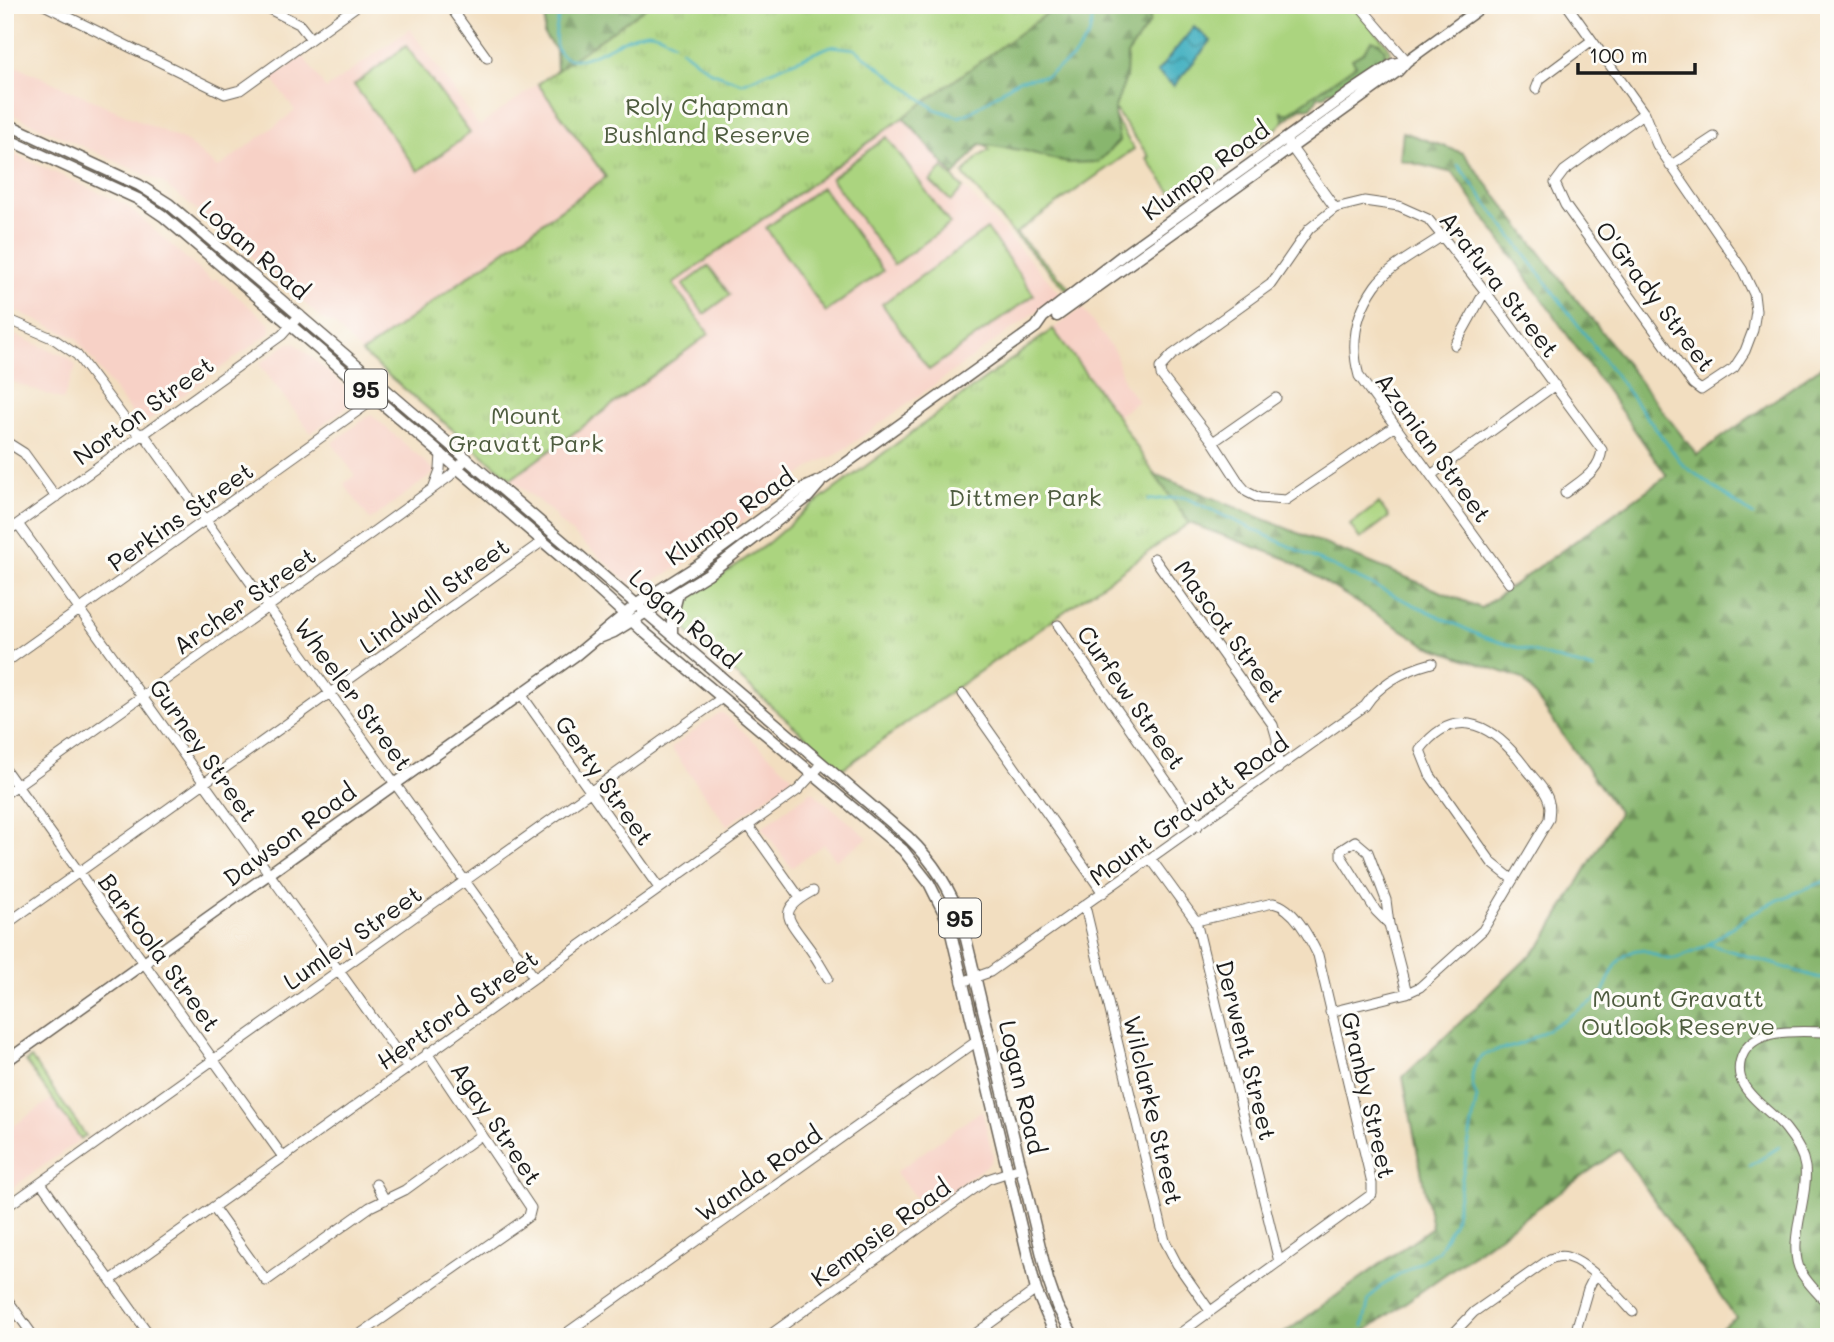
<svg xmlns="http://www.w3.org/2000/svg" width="1834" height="1342" font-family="Mali,sans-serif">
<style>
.built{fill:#f7d1c6}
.grass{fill:#abd47f;stroke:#64784e;stroke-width:2}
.forest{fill:url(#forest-firs);stroke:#526945;stroke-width:2}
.park{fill:url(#park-tufts);stroke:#64784e;stroke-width:2}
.water{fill:url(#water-waves);stroke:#30666e;stroke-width:2}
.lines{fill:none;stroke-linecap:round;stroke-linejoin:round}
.stream{stroke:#44b1c1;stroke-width:2.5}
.minor-casing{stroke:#676055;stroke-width:11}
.major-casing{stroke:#676055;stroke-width:13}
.minor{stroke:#fff;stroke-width:9}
.major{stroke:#fff;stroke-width:10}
.labels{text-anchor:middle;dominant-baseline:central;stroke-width:6;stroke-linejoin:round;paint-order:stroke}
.shield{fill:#fdfcf7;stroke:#605f5e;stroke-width:2}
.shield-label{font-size:23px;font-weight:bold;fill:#1c1c1c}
.park-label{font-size:24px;fill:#4e5c3f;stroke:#fdfcf7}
.street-label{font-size:24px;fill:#1c1c1c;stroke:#fdfcf7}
</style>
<defs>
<pattern id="forest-firs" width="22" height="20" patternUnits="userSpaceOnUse" patternTransform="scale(1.75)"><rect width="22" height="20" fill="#88b66e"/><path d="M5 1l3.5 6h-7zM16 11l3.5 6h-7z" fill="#6e935a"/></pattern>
<pattern id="park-tufts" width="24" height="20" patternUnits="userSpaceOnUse" patternTransform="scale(1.75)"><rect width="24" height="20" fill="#abd47f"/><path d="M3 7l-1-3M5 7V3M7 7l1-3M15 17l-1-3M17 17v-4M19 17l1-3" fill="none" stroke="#93b56d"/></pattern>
<pattern id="water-waves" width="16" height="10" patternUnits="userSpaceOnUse" patternTransform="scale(1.75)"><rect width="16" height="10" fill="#44b1c1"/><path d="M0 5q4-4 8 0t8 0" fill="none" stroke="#388f9c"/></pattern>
</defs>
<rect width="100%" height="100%" fill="#fdfcf7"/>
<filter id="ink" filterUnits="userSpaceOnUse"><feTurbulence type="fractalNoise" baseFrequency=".0143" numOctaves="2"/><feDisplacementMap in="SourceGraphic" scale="14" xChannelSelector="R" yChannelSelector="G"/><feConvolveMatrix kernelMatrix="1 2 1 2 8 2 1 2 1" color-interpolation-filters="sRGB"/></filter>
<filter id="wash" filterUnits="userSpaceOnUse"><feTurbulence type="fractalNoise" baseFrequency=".00686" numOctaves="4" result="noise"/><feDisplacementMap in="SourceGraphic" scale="28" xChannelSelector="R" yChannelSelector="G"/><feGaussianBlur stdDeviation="1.57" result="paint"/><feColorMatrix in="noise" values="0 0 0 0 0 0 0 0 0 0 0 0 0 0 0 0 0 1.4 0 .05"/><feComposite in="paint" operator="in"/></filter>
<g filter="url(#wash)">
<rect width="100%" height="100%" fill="#f2dec0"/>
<!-- built -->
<path class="built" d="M410 29 479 126 538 84 606 177 362 353 334 325 322 319 207 218 161 182 5 111V61L187 142 218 168 295 111 272 78 303 56 326 89Z
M902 116 954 176 1061 294 836 455 818 462 793 480 779 496 682 566 645 585 631 584 559 522 553 513 511 479 709 334 673 284Z
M5 150 126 205 212 281 216 278 270 324 271 332 146 422 139 423 95 364 97 360 93 361 76 338 5 306Z
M1082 308 1115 352 1124 383 1138 401 1117 416 1053 329Z
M5 331 69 358 76 366 63 400 5 379Z
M289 343H295L357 397 355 401 311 433 259 364Z
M371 414 434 470 433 474 370 520 344 484 355 475 332 443Z
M719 713H723L792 776 791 780 727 826 671 748Z
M812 791 868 838 836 860 824 844 791 868 762 827Z
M52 1099 81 1139 5 1193V1132Z
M982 1110 993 1156 989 1164 924 1210 896 1172Z"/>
<!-- grass -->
<path class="grass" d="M1058 5H1353L1388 46 1390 53 1361 73 1338 81 1290 115 1267 138 1178 201 1146 158 1149 157 1046 14Z
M406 46 470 133 418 171 354 85Z
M1115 118 1134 149 1016 233 1066 284 1069 288 1067 290 1010 230 963 174 977 158 989 150 985 145Z
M887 137 950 224 894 265 831 178Z
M943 168 963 188 951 201 930 181Z
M822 187 883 271 826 312 766 228Z
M987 229 1034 295 929 370 882 304Z
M709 266 730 295 704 314 683 285Z
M1379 503 1389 517 1360 539 1350 525Z
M31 1058 86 1136 81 1139 26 1062Z"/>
<!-- forest -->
<path class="forest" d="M546 5H1039L1046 14 1058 5H1151L1149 24 1127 55 1126 78 1114 110 1119 141 1098 162 1067 163 1026 151 980 144 954 176 902 116 890 94 609 181 538 84 557 71 556 50 544 35Z
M1372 40 1380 43 1385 49 1384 58 1352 77 1349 85 1336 88 1334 91H1328L1325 96H1319L1311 108 1302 107 1284 121 1281 111 1287 114 1356 65 1352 59 1363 53Z
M1403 132 1463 153 1697 455 1829 361V1337H1708L1736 1318 1619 1150 1357 1337H1279L1432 1227 1403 1077 1541 945 1619 813 1523 679 1428 646 1287 559 1189 523 1154 474 1481 608 1667 476 1453 173 1400 160Z"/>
<!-- park -->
<path class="park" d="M649 5H1039L1046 14 673 284 709 334 511 479 362 353 606 177 538 84Z
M1053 329 1117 416 1154 474 1189 523 842 769 689 633 684 627 682 615 684 607 694 595 768 543 806 510Z"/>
<!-- water -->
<path class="water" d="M1194 27 1211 41 1174 86 1157 72Z"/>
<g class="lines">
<!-- stream -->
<path class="stream" d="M562 5C558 19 549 47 563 56 585 71 626 31 649 32 659 33 666 38 674 43
M1093 12 1094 5
M681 49 711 72 742 83 831 46 855 49 935 109 959 117 971 112 1018 80 1046 76 1073 58 1089 36 1092 21
M1458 165 1683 465 1753 515
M1148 500 1184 497 1483 637 1594 670
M1708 944 1829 981
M1750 1166 1779 1147
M1363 1326 1369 1299 1380 1287 1438 1251 1454 1222 1477 1097C1470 1083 1469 1069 1482 1057 1492 1048 1507 1050 1518 1045 1547 1033 1573 1012 1600 997 1610 982 1612 962 1629 953 1645 943 1654 959 1669 959 1673 959 1681 957 1685 955 1708 948 1725 931 1745 918 1771 901 1800 890 1829 880"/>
</g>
</g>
<g filter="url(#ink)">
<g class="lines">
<defs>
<path id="minor" d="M44 5 225 94 240 90 358 5
M261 5 299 24 311 39
M449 5 487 58
M1359 5 1407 61
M1567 5 1644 113 1657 145 1742 269 1754 294 1756 311 1753 330 1745 351 1734 368 1701 390 1693 384 1565 205 1555 183 1564 171 1644 113
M1536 89 1540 79 1591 41
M1289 144 1335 208
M1670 166 1714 137
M1442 236C1421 251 1390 265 1375 286 1356 313 1350 344 1359 376L1509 583
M5 318 54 339 77 355 130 426 141 435
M1455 345 1485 291
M1395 426 1286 500 1259 498 1247 492 1240 484 1213 442 1161 375 1160 368 1172 355 1271 284 1309 229 1335 208 1364 201 1399 206 1428 219 1442 236 1485 291 1602 450C1599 472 1581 480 1565 493
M143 433 534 977
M5 441 24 453 56 497
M1213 442 1276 398
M1431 475 1555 385
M434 486 440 470 441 453
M18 524 408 1067
M5 533 282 335 300 315
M1154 558 1273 725 1277 739 1278 769
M1058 625 1198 826
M5 663 376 398
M521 694 659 888
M963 694 1103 893
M5 769 283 1157
M5 794 373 532 450 476 467 458
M748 825 800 898
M1151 859 1196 921 1279 1262
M813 891C776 911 787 917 807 945 815 955 821 967 828 978
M1085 906 1165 1241 1177 1264 1210 1311
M1389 924 1376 911 1341 856V850L1355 841 1368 852 1386 900 1389 924 1407 993
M5 925 543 541
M962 982 990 972 1365 706C1380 683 1406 670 1432 663
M1330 1012 1407 993 1420 987 1483 930 1549 819C1549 814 1551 807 1549 803 1547 790 1532 777 1525 767 1496 728 1457 701 1420 750L1430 775 1492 863 1512 879
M1829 1032C1804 1032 1759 1026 1744 1052 1725 1088 1768 1106 1786 1129 1795 1140 1803 1153 1805 1167 1809 1198 1786 1245 1801 1272 1808 1284 1819 1295 1829 1305
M41 1183 151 1337
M376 1184 385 1200
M213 1207 266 1281 370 1207 405 1190 481 1135
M5 1208 722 698
M111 1280 798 790 822 764
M5 1296 34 1337
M356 1337 521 1222 529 1216 531 1208 427 1053
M561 1337 977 1041
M767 1337 988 1179 1021 1168
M971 1337 1036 1290
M1175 1337 1372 1194V1184L1318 955C1309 937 1294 907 1273 903L1196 921
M1450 1337 1474 1312 1550 1259C1556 1257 1561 1255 1567 1257 1589 1263 1618 1295 1633 1312
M1574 1337 1588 1289 1595 1275"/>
<path id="major" d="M5 123 139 185 169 204 908 837C933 861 951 889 962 922L1048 1280 1057 1306 1074 1337
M5 138 138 199 163 216 574 568 644 632 903 850 929 883 944 913 951 933 1036 1290 1056 1337
M1057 316 1398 71 1407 61 1484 5
M672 635V617L678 594
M599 638 614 632 708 574 808 497 820 483
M5 1062 576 655 637 604 697 566 802 489 824 479 1036 327 1043 317 1123 255 1348 94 1393 64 1407 61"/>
</defs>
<!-- minor casing -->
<use href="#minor" class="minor-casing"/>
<!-- major casing -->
<use href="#major" class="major-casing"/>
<!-- minor -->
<use href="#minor" class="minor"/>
<!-- major -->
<use href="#major" class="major"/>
</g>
</g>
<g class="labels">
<!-- shield labels -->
<g class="shield">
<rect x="345" y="369.5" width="42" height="39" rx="5"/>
<rect x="939" y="898.5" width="42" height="39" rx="5"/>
</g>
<g class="shield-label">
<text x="366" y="389">95</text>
<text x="960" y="918">95</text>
</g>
<!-- park labels -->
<g class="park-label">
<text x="707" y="105">Roly Chapman<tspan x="707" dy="28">Bushland Reserve</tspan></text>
<text x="526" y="414">Mount<tspan x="526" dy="28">Gravatt Park</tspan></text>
<text x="1025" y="496">Dittmer Park</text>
<text x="1678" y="997">Mount Gravatt<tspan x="1678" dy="28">Outlook Reserve</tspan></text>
</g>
<!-- street labels -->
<g class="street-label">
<text transform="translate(1205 170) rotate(-36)">Klumpp Road</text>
<text transform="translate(255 249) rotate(41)">Logan Road</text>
<text transform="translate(1500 284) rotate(52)">Arafura Street</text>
<text transform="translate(1656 296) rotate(53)">O'Grady Street</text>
<text transform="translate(143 410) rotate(-36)">Norton Street</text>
<text transform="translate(1434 447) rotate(54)">Azanian Street</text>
<text transform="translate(180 516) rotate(-35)">Perkins Street</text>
<text transform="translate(729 516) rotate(-35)">Klumpp Road</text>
<text transform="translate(434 595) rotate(-36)">Lindwall Street</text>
<text transform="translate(244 600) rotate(-35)">Archer Street</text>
<text transform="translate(685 618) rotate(41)">Logan Road</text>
<text transform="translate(1230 631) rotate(54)">Mascot Street</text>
<text transform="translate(354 694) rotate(54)">Wheeler Street</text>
<text transform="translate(1132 697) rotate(55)">Curfew Street</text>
<text transform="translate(204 750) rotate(55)">Gurney Street</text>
<text transform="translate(605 780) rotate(55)">Gerty Street</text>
<text transform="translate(1188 809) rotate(-36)">Mount Gravatt Road</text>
<text transform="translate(289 834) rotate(-36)">Dawson Road</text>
<text transform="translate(352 937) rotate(-35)">Lumley Street</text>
<text transform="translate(160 952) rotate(54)">Barkoola Street</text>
<text transform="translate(457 1009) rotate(-35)">Hertford Street</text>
<text transform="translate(1247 1050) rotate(76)">Derwent Street</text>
<text transform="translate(1023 1087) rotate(77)">Logan Road</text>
<text transform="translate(1369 1095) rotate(77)">Granby Street</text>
<text transform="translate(1154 1110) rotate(77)">Wilclarke Street</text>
<text transform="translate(497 1123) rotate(56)">Agay Street</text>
<text transform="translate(758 1173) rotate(-35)">Wanda Road</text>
<text transform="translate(880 1232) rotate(-36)">Kempsie Road</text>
</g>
</g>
<!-- margin -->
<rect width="1834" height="1342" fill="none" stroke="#fdfcf7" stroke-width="28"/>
<!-- scale -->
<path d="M1578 63v10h117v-10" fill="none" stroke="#1c1c1c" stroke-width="3.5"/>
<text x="1589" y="63" font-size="21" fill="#1c1c1c" stroke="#fdfcf7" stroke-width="5" paint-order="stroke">100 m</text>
</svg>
